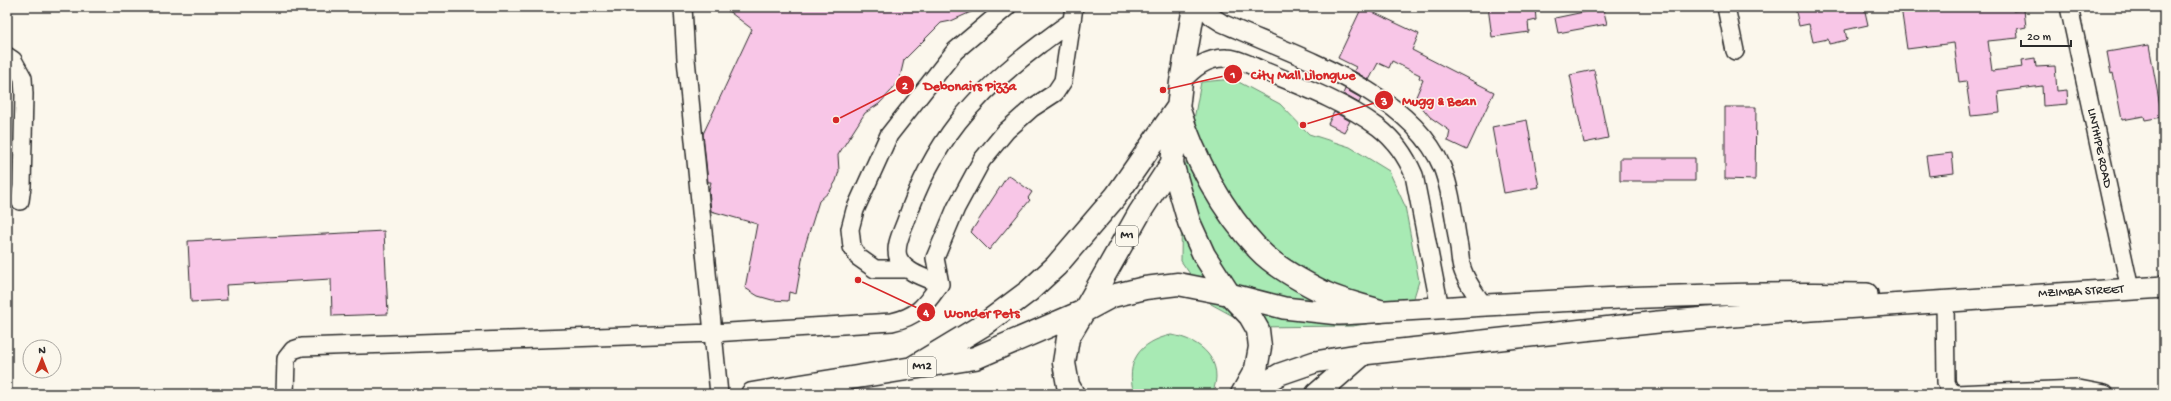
<svg xmlns="http://www.w3.org/2000/svg" width="2171" height="401" font-family="'Gochi Hand',sans-serif">
<style>
.green{fill:#a8eab4;stroke:#6a8a70}
.building{fill:#f8c6e7;stroke:#2b2b2b}
.lines{fill:none;stroke-linecap:round;stroke-linejoin:round}
.minor-casing{stroke:#2b2b2b;stroke-width:20}
.major-casing{stroke:#2b2b2b;stroke-width:24}
.highway-casing{stroke:#2b2b2b;stroke-width:25}
.minor{stroke:#fbf7ec;stroke-width:17}
.major{stroke:#fbf7ec;stroke-width:21}
.highway{stroke:#fbf7ec;stroke-width:22}
.labels{text-anchor:middle;dominant-baseline:central;stroke-width:3;stroke-linejoin:round;paint-order:stroke}
.shield{fill:#fbf7ec;stroke:#696865;stroke-width:1}
.shield-label{font-size:12px;font-weight:bold;fill:#2b2b2b}
.street-label{font-size:13px;fill:#2b2b2b;stroke:#fbf7ec}
.leader{fill:none;stroke:#d62828;stroke-width:1.5}
.callout-dot{fill:#d62828;stroke:#fbf7ec;stroke-width:1.5}
.mark-label{font-size:12px;text-anchor:middle;font-weight:bold;fill:#fff}
.callout-label{font-size:14px;text-anchor:middle;font-weight:bold;fill:#d62828;stroke:#fbf7ec;stroke-width:3;stroke-linejoin:round;paint-order:stroke}
</style>
<rect width="100%" height="100%" fill="#fbf7ec"/>
<filter id="ink" filterUnits="userSpaceOnUse"><feTurbulence type="fractalNoise" baseFrequency=".025" numOctaves="2"/><feDisplacementMap in="SourceGraphic" scale="8" xChannelSelector="R" yChannelSelector="G"/><feConvolveMatrix kernelMatrix="1 2 1 2 8 2 1 2 1" color-interpolation-filters="sRGB"/></filter>
<g filter="url(#ink)">
<!-- green -->
<path class="green" d="M1233 79 1280 104 1309 134 1350 147 1389 171 1405 206 1419 281 1408 317 1353 326 1253 327 1211 304 1181 261 1182 184 1201 82Z
M1171 335C1201 339 1226 362 1212 394H1134C1125 362 1139 342 1171 335Z"/>
<!-- building -->
<path class="building" d="M723 7H982L951 21 941 23 904 60 900 77 891 91 879 104 865 113 838 155 839 171 836 181 830 191 819 201 804 249 796 294 789 292 788 301 772 300 758 296 745 288 757 224 711 211 709 191 711 182H708L703 134 752 29Z
M1362 7 1419 34 1412 50 1494 92 1467 150 1448 141 1450 131 1430 117 1415 99 1423 80 1419 78 1420 75 1392 61 1389 68 1378 63 1369 80 1354 71 1356 67 1338 58Z
M1488 7H1535L1536 20 1528 22 1529 32 1492 37Z
M1795 7H1864L1868 25 1845 30 1847 40 1829 44 1828 39 1813 42 1809 24 1799 26Z
M1901 7H1951V9L1970 7H2012L2013 11 2024 10 2026 27 2017 29 2018 38 1988 41 1992 71 2023 67 2022 60 2035 58 2036 67 2055 66 2057 91 2067 90 2068 104 2043 106 2042 86 1998 92 2000 113 1971 116 1966 81 1959 82 1954 43 1907 49Z
M1603 8 1607 24 1558 33 1555 18Z
M2149 45 2162 117 2145 120 2144 116 2122 120 2113 73 2111 74 2107 52Z
M1594 70 1608 138 1584 143 1570 75Z
M1345 89 1361 98 1359 103 1343 94Z
M1725 107H1756L1755 180 1725 179Z
M1334 112 1350 121 1344 132 1328 124Z
M1527 120 1539 187 1504 193 1492 127Z
M1952 153 1954 173 1929 176 1926 156Z
M1620 158H1695V181H1620Z
M1008 175 1032 192 1028 198 1030 200 989 250 971 232Z
M384 231 388 314 332 316 331 279 226 285 227 300 191 302 188 241Z"/>
<g class="lines">
<defs>
<path id="minor" d="M1205 7 1211 16 1222 23C1293 55 1410 91 1442 167 1452 192 1454 221 1459 247 1460 255 1460 264 1463 271 1467 283 1476 294 1483 305
M1726 7 1735 51
M2069 7 2130 289
M7 56 13 60 23 78 24 94 22 186 20 201
M1181 82C1194 68 1207 57 1227 58 1238 58 1252 66 1262 70 1301 86 1344 102 1378 127 1395 140 1406 156 1414 175L1440 308
M908 269H875L858 257 852 247 850 229 855 210 889 135 955 51 1007 7
M940 284C926 278 906 273 899 259 893 248 902 232 906 221 932 143 974 94 1039 45 1050 37 1060 29 1071 22
M1945 301 1946 382 1949 389 1955 394 2079 389 2105 394
M285 394 286 359 293 350 302 347 713 333 686 59 683 7
M719 394 713 333 892 322C919 316 925 305 940 284L935 258 956 208 982 160 1006 131 1032 108 1055 93 1063 81 1074 7"/>
<path id="major" d="M1229 294 1284 308 1339 314C1515 303 1691 291 1867 294
M1246 394 1280 374 1315 362 1363 354 1658 322 1796 311 2164 287"/>
<path id="highway" d="M1194 7 1181 82 1172 163 1189 222 1204 255 1229 294
M912 368 985 324 1029 291 1056 266 1116 196 1178 107C1194 158 1222 211 1259 250 1274 266 1305 283 1325 293 1342 301 1362 305 1380 311
M752 394 975 358 1084 311 1140 212 1172 163
M1073 394 1068 385 1064 363 1068 338 1084 311 1112 296 1145 288 1178 284 1229 294 1250 316 1258 330 1260 347 1256 369 1242 394
M1317 394 1363 354"/>
</defs>
<!-- minor casing -->
<use href="#minor" class="minor-casing"/>
<!-- major casing -->
<use href="#major" class="major-casing"/>
<!-- highway casing -->
<use href="#highway" class="highway-casing"/>
<!-- minor -->
<use href="#minor" class="minor"/>
<!-- major -->
<use href="#major" class="major"/>
<!-- highway -->
<use href="#highway" class="highway"/>
</g>
</g>
<g class="labels">
<!-- shield labels -->
<g class="shield">
<rect x="1116" y="226" width="22" height="20" rx="3"/>
<rect x="908" y="357" width="28" height="20" rx="3"/>
</g>
<g class="shield-label">
<text x="1127" y="236">M1</text>
<text x="922" y="367">M12</text>
</g>
<!-- street labels -->
<g class="street-label">
<text transform="translate(2099 148) rotate(78)">LINTHIPE ROAD</text>
<text transform="translate(2081 292) rotate(-3)">MZIMBA STREET</text>
</g>
</g>
<!-- callouts -->
<path class="leader" d="M1163 90L1233 74M836 120L905 85M1303 125L1384 100M858 280L926 312"/>
<g class="callout-dot">
<circle cx="1163" cy="90" r="4"/>
<circle cx="836" cy="120" r="4"/>
<circle cx="1303" cy="125" r="4"/>
<circle cx="858" cy="280" r="4"/>
<circle cx="1233" cy="74" r="10"/>
<circle cx="905" cy="85" r="10"/>
<circle cx="1384" cy="100" r="10"/>
<circle cx="926" cy="312" r="10"/>
</g>
<g class="mark-label">
<text x="1233" y="78">1</text>
<text x="905" y="89">2</text>
<text x="1384" y="105">3</text>
<text x="926" y="316">4</text>
</g>
<g class="callout-label">
<text x="1303" y="79">City Mall Lilongwe</text>
<text x="970" y="90">Debonairs Pizza</text>
<text x="1439" y="105">Mugg &amp; Bean</text>
<text x="982" y="317">Wonder Pets</text>
</g>
<!-- margin -->
<rect width="2171" height="401" fill="none" stroke="#fbf7ec" stroke-width="24"/>
<rect x="12" y="12" width="2147" height="377" fill="none" stroke="#2b2b2b" stroke-width="1.5" filter="url(#ink)"/>
<!-- north arrow -->
<g transform="translate(42 359)"><circle r="19" fill="#fbf7ec" stroke="#a8a59f"/>
<path d="M0-3L7 15L0 10L-7 15Z" fill="#c8321e"/>
<text y="-6" font-size="11" font-weight="bold" text-anchor="middle" fill="#2b2b2b">N</text>
</g>
<!-- scale -->
<path d="M2021 40v6h50v-6" fill="none" stroke="#2b2b2b" stroke-width="2"/>
<text x="2027" y="40" font-size="12" fill="#2b2b2b" stroke="#fbf7ec" stroke-width="3" paint-order="stroke">20 m</text>
</svg>
